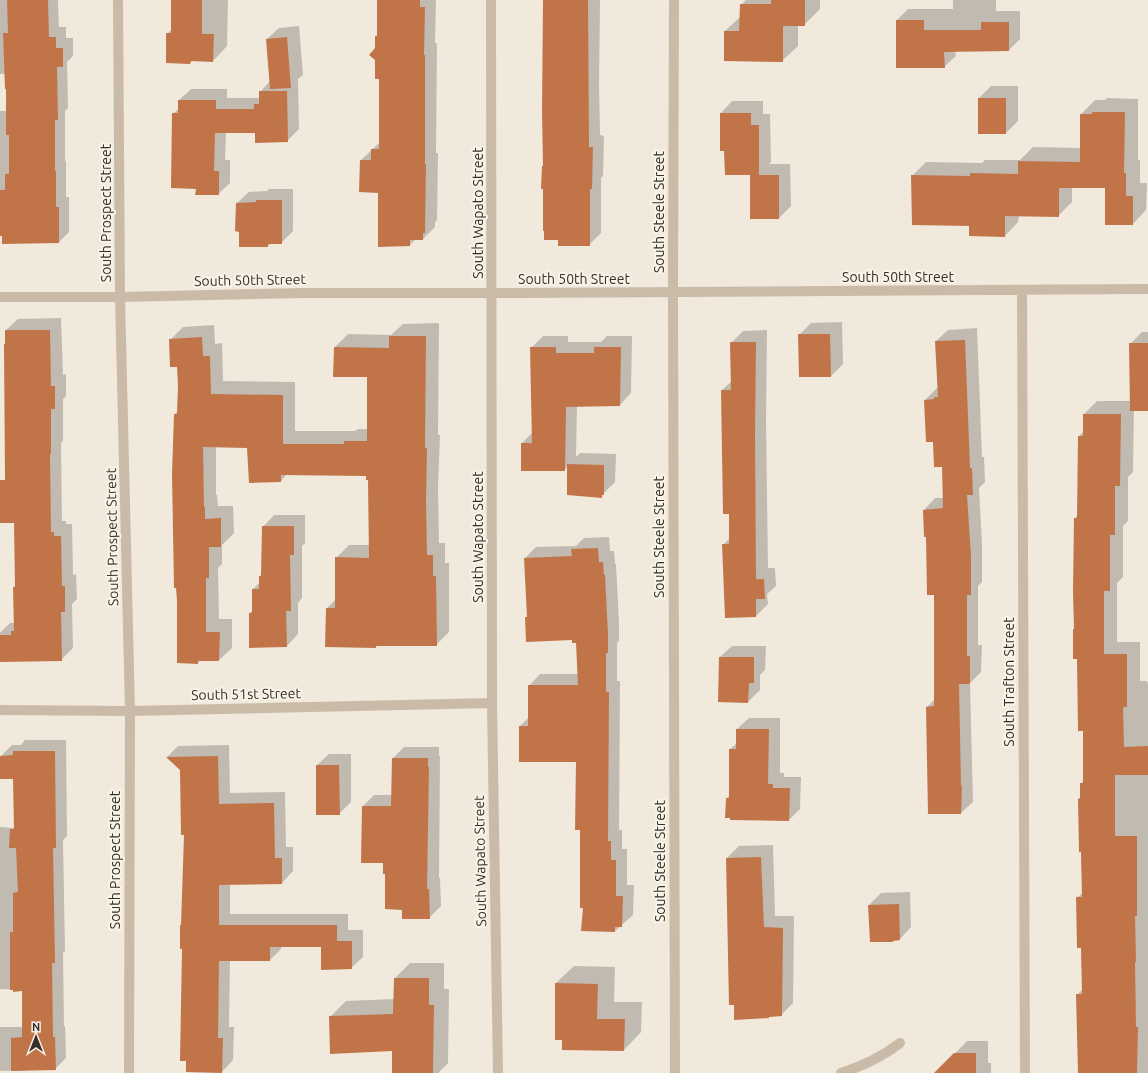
<svg xmlns="http://www.w3.org/2000/svg" width="1148" height="1073" font-family="Ubuntu,sans-serif">
<style>
.shadow{fill:#0003}
.building{fill:#c27449}
.lines{fill:none;stroke-linecap:round;stroke-linejoin:round}
.street{stroke:#c9bba8;stroke-width:10}
.labels{text-anchor:middle;dominant-baseline:central;stroke-width:4;stroke-linejoin:round;paint-order:stroke}
.street-label{font-size:14px;fill:#362e28;stroke:#f9f3e8}
</style>
<rect width="100%" height="100%" fill="#f1e9dc"/>
<!-- shadow -->
<path class="shadow" d="M0 0H58L59 27H66V38H73V56L67 62 68 108 65 111V161H66V197H69V232L59 242 0 235V111H7L5 74H0Z
M172 0H228L227 46 213 61 193 60 190 63 167 34 172 29Z
M378 0H436L435 43H437L436 153H438L437 220 435 222V227L423 239H416L410 245 361 160 380 142V78L376 48V36L378 34Z
M544 0H600L599 86 600 135 604 136 603 176 601 178V233L589 245 544 165Z
M746 0H820V9L804 25H798V46L782 61 725 31 741 16V5Z
M953 0H996V11H1020V39L1009 50 955 51 956 56 944 67 897 20 908 9H953Z
M299 26 303 75 298 79 299 129 287 141 256 132H226L225 160H230V183L218 194 197 188 173 114 179 108V100L191 89H227V98H260V92L270 81 267 39 279 28Z
M991 86H1018V121L1006 133H979V98Z
M1107 98 1138 99V160H1140V183H1147L1146 210 1133 224 1106 187H1072V202L1058 216 1019 215 1018 222 1005 236 970 225 912 176 926 162 982 163 985 160H1020L1033 147 1081 148V114L1095 100H1105Z
M732 101H763V114H770L771 162 769 164H790L791 206 779 218 751 176 725 150 721 113Z
M269 189H293V231L281 243H271L268 246 237 203 249 192 267 191Z
M61 318 63 375 66 374V396L63 399V441L61 443 62 521H66V524H72L73 575 76 574 77 599 72 604 73 648 61 660 0 661V633L10 623H14V587L16 585 13 434 6 330 18 319Z
M842 322 843 364 831 376 799 335 811 323Z
M439 323 438 435H440L438 487 439 543H445V563H449V632L436 645H378L375 647 327 608 336 599V558L349 545H370L369 479 367 475 287 474 281 481 248 447 216 446V495H217L218 506H233L234 533 222 545V564L218 568 219 619H232V648L219 660H200L198 663 175 414 178 411V366L170 340 183 327 214 325 215 344 222 343 223 381 295 382V431H355L358 429H368V376H334L335 347 348 334 391 335 403 324Z
M977 328 982 457H984L985 482 979 488 982 544V582L978 586V645H982L981 672 970 683 973 802 961 813 927 707 935 699V594L924 510 935 498H944L943 466 934 441 925 400 937 388H938L936 341 948 330Z
M767 330 766 421 768 568H775L776 586 767 594 768 604 756 616 723 545 730 538V513L722 390 732 381V342L743 331Z
M1142 332H1148V375L1130 344Z
M543 336H568V342H601L607 336H632L631 393 620 405 577 406 576 457 580 453 616 454 615 482 601 496 568 466 564 470 522 443 533 432 531 348Z
M1097 401H1134L1133 472 1128 477V521L1123 526V577L1117 583V642H1140V681H1147L1148 684V1073H1079L1077 995 1083 989 1082 947 1077 898 1083 892 1079 799 1081 797V784L1084 780V730L1078 658H1074V629L1075 627V518L1078 515 1079 436 1084 431V414Z
M274 515H305V543L302 546V598L298 603V634L287 646 250 613 253 610V589L260 582V576L262 574 263 527Z
M609 537 610 551H614L615 564H616L619 623V641L617 643V681H620L619 830H622V849H627V885H634L633 915 615 931 584 907 581 829 577 761 520 726 529 717V686L540 674H578L577 641 526 618 528 616 525 558 536 547 576 546 584 538Z
M732 646H766L765 670 760 675V690L748 702 720 657Z
M749 718H780V773H784V777H801L800 809 789 820 727 798 730 795V749L737 743V729Z
M25 740H66L67 836 63 840 65 951 63 953 64 1026H65L66 1058 55 1069 0 1071V1027H23V990L0 989V827L13 828 15 826 14 778 1 756 12 745H21Z
M229 745 230 793 285 792 286 847H293V871L282 883 230 884V914H348V930H363V957L351 968 322 946H281V949L270 960H230L229 1027H234L233 1060 222 1072 183 948 182 924 185 834 181 770 167 757 178 746Z
M404 747H439V756H440L439 878H440L441 906 429 918 403 909 386 873 384 862 363 806 374 795H393V758Z
M329 754H351V802L339 814 317 765Z
M773 845 775 916H794L793 1003 781 1015 770 1016 735 1004H730L727 858 739 846Z
M910 892 911 927 900 939 869 905 881 893Z
M410 963H444V989H449L448 1063 438 1073H393V1050L330 1017 346 1001 395 999V978Z
M574 966 615 967 614 1002H642L641 1032 624 1050 556 983Z
M967 1041H988V1063H991V1073H942V1067Z"/>
<!-- building -->
<path class="building" d="M7 0H48L49 37H56V48H63V67H57L58 120H55V171H56V207H59V243L2 244V236H0V190H5V174H9V135H6V89H5L3 33H8Z
M171 0H202V34H214L213 62 191 61 190 64 166 63V33H171Z
M377 0H420V7H425L424 55H425V164H426L425 233H423V240H410V246L378 247V193L359 192 360 160H371V149H379V79H375V60L369 55 375 48V36H377Z
M543 0H588L589 147H593L592 189H590V246H558V240H544V231H543V189H541L542 166H543L542 112Z
M771 0H805V26H783V62L724 61V31H739L740 4H771Z
M896 20H924V30H981V22H1009V51L944 52 945 68H896Z
M287 37 291 88 270 89 266 39Z
M259 91H287L288 142 255 143V133H215L214 171H219V195H195L196 189 171 188 172 113H178V100H216V109H254V104H259Z
M978 98H1006V134H978Z
M1092 112H1125L1124 173H1126V196H1133V225H1105V188H1059V217L1005 216V237L969 236V226L912 225 911 175 970 176V173L1018 174V161L1080 162V114H1092Z
M720 113H751V125H759V175H725L724 151H720Z
M750 175H779V219H750Z
M256 200H282V244H268V247H239V232L235 231 236 203 256 202Z
M5 330H50L51 386H55V409H51V454H50L51 532H54V536H61L62 586H65V612H61L62 661 0 662V635H11V631H14L13 587H15L14 523H0V480H5L4 344H5Z
M798 334H830L831 377H799Z
M389 336H426L425 448H427L426 501 427 555H433V576H436L437 646H376V648L325 647 326 608H335V557L369 558 368 480H366V476L281 475V482L249 483 247 448 203 447 204 507H205V519L221 518V547H209V578H206V632H220L219 661H198V664L177 663V601L176 588H174L172 474 174 414H177L178 386 177 367H170L169 339 202 337 203 356H210L211 394 283 395V444H344V441H367V377H333L334 347 389 348Z
M965 340 970 468H972L973 495H967L971 556V595H967V656H970V684H959L961 786H962L961 814H928L926 707 934 706V595H927L926 537H924L923 510 943 508 942 467H934L933 442H926L924 400 934 399V397H938L935 341Z
M730 342H756L755 433 756 579H764L765 599H756V617L725 618 722 544H729V514H723L721 390H731Z
M1129 343H1148V411H1130Z
M530 347H556V353H594V347H621L620 406 566 407 565 471H521V443H532Z
M1083 414H1121L1120 486H1115V535H1110V591H1104V654H1127V707H1123L1124 747 1148 746V775H1115V836H1137V916H1135L1136 962H1135L1136 1027H1138L1137 1073H1078L1076 994H1082L1081 948H1077L1076 897H1082L1081 852H1079L1078 799 1080 798V783H1083V731H1078L1077 659H1073V629H1074L1073 591 1074 518H1077L1078 436H1083Z
M567 464 604 465V495H602V498L567 495Z
M262 526H294V555H290L291 611H286L287 647 249 648V613H252V589H259V576H261Z
M598 548 599 562H603L604 575H605L608 635V653H606V692H609L608 841H611V860H616V896H623L622 927H615V932L581 931 583 908H580V830H575L576 762H519V726H528V685H578L576 643H572V640L526 642 525 617H527L524 558 572 556 571 549Z
M719 657H754V683H749L748 703 718 702Z
M736 729H769L768 784H773V788H790L789 821 730 820V818H725L726 798H729V749H736Z
M13 751H55L56 848H53L55 963H52L53 1037H55L56 1070 11 1071V1038L22 1037V991L13 992V990H10V932H13V893L18 892 16 848H9L10 829H14L13 779H0V756L13 755Z
M218 756 219 804 274 803 275 858H282V884L219 885V925H337V941H352V969L321 970V947H270V961H219L218 1038H223L222 1073 186 1072V1061H180L182 949H180V925H181L184 835H181L180 770 166 757Z
M392 758H428V767H429L427 889H429L430 919H402V910L385 909V874H383V863H361L362 806H391Z
M316 765H339L340 815H316Z
M761 857 764 927 783 928 782 1016 769 1017V1018L734 1020V1005H729L726 858Z
M899 904 900 940 893 941V942H870L868 905Z
M394 978H429V1005H434L433 1073H392V1051L330 1054 329 1016 393 1014Z
M555 983 598 984 597 1019H625L624 1051 562 1050V1040H555Z
M954 1053H976V1073H934Z"/>
<g class="lines">
<!-- street -->
<path class="street" d="M118 0 120 297 130 711 129 1073
M491 0 492 703 498 1073
M674 0 673 293 675 1073
M1022 291 1025 1073
M0 297H120L305 293H519L1148 289
M0 710 130 711 492 703
M841 1073C863 1066 882 1057 900 1043"/>
</g>
<g class="labels">
<!-- street labels -->
<g class="street-label">
<text transform="translate(659 212) rotate(-90)">South Steele Street</text>
<text transform="translate(106 213) rotate(-90)">South Prospect Street</text>
<text transform="translate(478 213) rotate(-90)">South Wapato Street</text>
<text x="898" y="277">South 50th Street</text>
<text x="574" y="279">South 50th Street</text>
<text transform="translate(250 280) rotate(-1)">South 50th Street</text>
<text transform="translate(112 537) rotate(-91)">South Prospect Street</text>
<text transform="translate(478 537) rotate(-90)">South Wapato Street</text>
<text transform="translate(659 537) rotate(-90)">South Steele Street</text>
<text transform="translate(1009 682) rotate(-90)">South Trafton Street</text>
<text transform="translate(246 694) rotate(-1)">South 51st Street</text>
<text transform="translate(115 860) rotate(-90)">South Prospect Street</text>
<text transform="translate(480 861) rotate(-91)">South Wapato Street</text>
<text transform="translate(660 861) rotate(-90)">South Steele Street</text>
</g>
</g>
<!-- north arrow -->
<g transform="translate(36 1037)" stroke="#f9f3e8" stroke-width="3" paint-order="stroke">
<path d="M0-3L7 15L0 10L-7 15Z" fill="#362e28"/>
<text y="-6" font-size="11" font-weight="bold" text-anchor="middle" fill="#362e28">N</text>
</g>
</svg>
